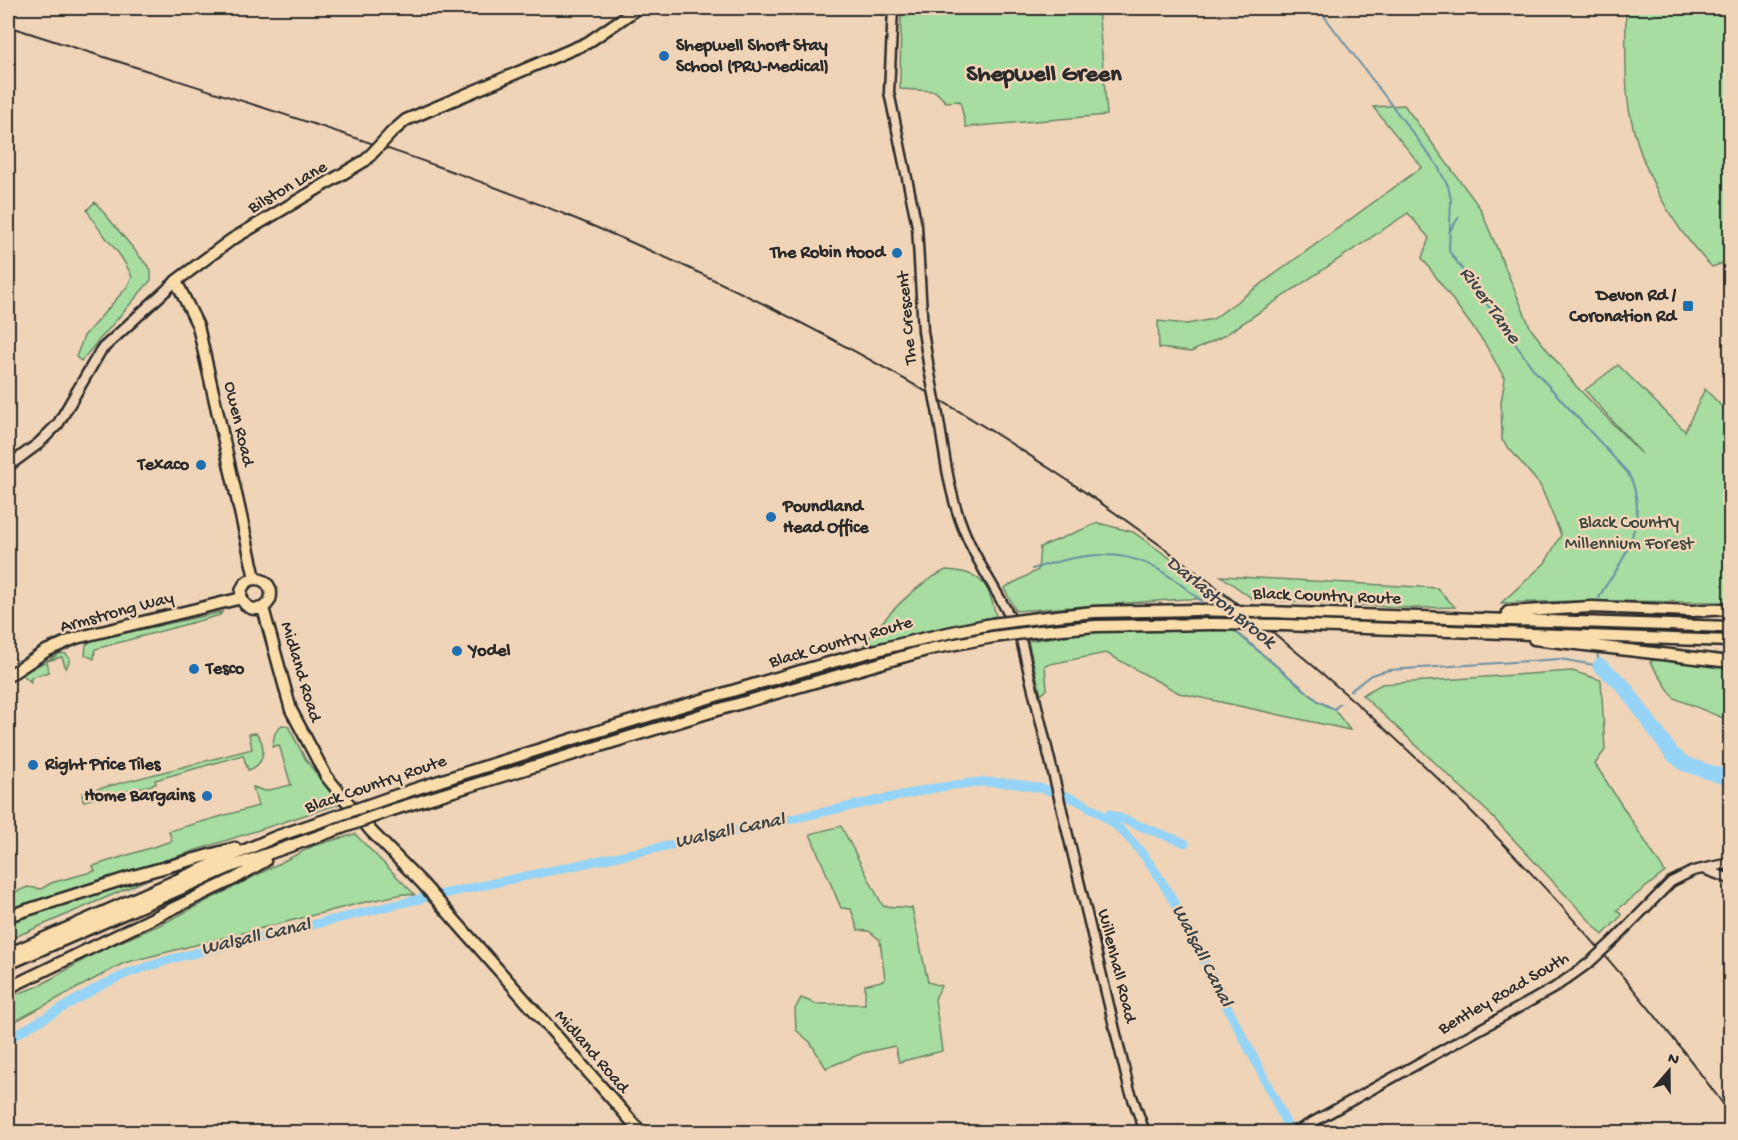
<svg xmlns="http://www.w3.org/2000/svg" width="1738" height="1140" font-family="'Gochi Hand',sans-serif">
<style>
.green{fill:#a7dda0;stroke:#698466;stroke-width:1.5}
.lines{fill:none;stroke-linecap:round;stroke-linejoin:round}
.stream{stroke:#6b90a5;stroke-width:2}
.canal{stroke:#95d4f6;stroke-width:9}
.river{stroke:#95d4f6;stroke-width:15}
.tertiary-casing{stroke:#2b2b2b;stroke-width:13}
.secondary-casing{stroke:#2b2b2b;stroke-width:14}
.primary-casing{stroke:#2b2b2b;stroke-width:15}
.trunk-casing{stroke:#2b2b2b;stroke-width:15}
.tertiary{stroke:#f0d4b7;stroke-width:8}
.secondary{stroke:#f0d4b7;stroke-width:9}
.primary{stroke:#faddab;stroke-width:10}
.trunk{stroke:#faddab;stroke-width:10}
.rail{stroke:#2b2b2b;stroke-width:2}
.tertiary-bridge-casing{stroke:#2b2b2b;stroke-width:13;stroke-linecap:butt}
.primary-bridge-casing{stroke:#2b2b2b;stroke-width:15;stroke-linecap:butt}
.trunk-bridge-casing{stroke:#2b2b2b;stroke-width:15;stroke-linecap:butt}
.tertiary-bridge{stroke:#f0d4b7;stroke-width:8}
.primary-bridge{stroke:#faddab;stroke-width:10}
.trunk-bridge{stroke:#faddab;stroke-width:10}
.poi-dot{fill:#1f6fb2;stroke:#f0d4b7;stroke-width:2}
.labels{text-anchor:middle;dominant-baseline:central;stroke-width:5;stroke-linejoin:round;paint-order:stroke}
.poi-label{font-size:18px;font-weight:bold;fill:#2b2b2b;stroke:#f0d4b7;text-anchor:start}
.street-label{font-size:18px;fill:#2b2b2b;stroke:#f0d4b7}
.park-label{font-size:18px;fill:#3e463d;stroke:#f0d4b7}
.water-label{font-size:20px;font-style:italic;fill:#3b4449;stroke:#f0d4b7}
.district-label{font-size:24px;font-weight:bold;fill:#2b2b2b;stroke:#f0d4b7}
</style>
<rect width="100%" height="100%" fill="#f0d4b7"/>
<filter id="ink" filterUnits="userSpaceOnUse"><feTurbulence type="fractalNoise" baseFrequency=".0167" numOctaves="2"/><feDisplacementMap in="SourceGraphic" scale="12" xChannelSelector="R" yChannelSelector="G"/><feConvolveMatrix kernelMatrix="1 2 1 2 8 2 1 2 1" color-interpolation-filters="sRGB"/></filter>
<g filter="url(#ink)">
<!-- green -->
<path class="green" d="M901 8H1098L1107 115 966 127 960 101 946 102 935 91 900 89Z
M1626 8H1730V261L1712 267C1670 225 1640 168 1629 109 1624 77 1626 40 1626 8Z
M1404 105 1480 208 1531 329 1576 386 1642 454 1585 390 1618 365 1685 431 1705 389 1730 415V602L1583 601 1501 603 1545 563 1561 535 1540 485 1502 440 1501 402 1505 379 1485 344 1422 258 1429 238 1408 213 1225 335 1191 352 1159 348 1158 321 1187 324 1213 319 1422 167 1373 107Z
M95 202 151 270V280L81 361 76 357 84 336 127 287 132 277C120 248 100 236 87 210Z
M1098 523 1133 532 1228 599H1184L1016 611 1004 588 1038 570 1040 547Z
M946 570C982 572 988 583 996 616L863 646C885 617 912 586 946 570Z
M1221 576 1437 588 1455 607 1413 608 1253 599Z
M222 612 220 615 95 649 94 659 85 655 86 645 93 640Z
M1161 629H1233L1318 701 1334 709 1350 730 1179 693 1106 653 1045 665 1047 689 1041 695 1028 641 1093 632Z
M61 653 66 654 70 659 66 669 62 657 47 661 49 672 31 677V682L23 675 26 672Z
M1655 659 1730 667V721L1674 698 1650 662Z
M1572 671 1601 680 1605 750 1595 764 1665 872 1617 910 1622 915 1603 935 1487 811 1362 695 1382 684Z
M282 725 288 726 306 760 339 804 8 911V895L28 887 41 889 51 883 95 871 93 866 172 841 169 831 258 806 253 787 265 791 291 785 279 745 272 747 275 733Z
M256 733C267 745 265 766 248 770L243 755 155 780 156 784 83 801 82 793 252 749 249 734Z
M841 826 883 906 912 908 928 982 941 986 935 999 942 1051 899 1062 895 1046 863 1053 826 1068 810 1042 796 1030 795 1009 801 998 816 1004H865V985L885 980 880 940 869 931 858 930 851 909 841 908 810 834Z
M355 834 415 895 403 894 361 903 124 963 8 1025V997L39 986 97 952 164 923 313 846Z
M151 878 8 940V919L130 881Z"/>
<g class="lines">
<!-- stream -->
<path class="stream" d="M1318 8 1437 165 1448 186 1451 200 1449 251 1534 370 1628 473C1645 503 1635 537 1619 566 1613 577 1604 586 1599 598
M1449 232 1459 217
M1032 569C1113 544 1144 550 1207 606
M1231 628 1318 701 1334 709 1340 704
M1597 653 1600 666
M1350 691 1371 675 1389 670 1560 659 1600 666"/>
<!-- canal -->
<path class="canal" d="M1109 814 1185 843
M8 1039 102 985 128 973 175 958 415 900 935 788C951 786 968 782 984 782 1123 783 1159 869 1212 978 1238 1029 1267 1080 1290 1132"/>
<!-- river -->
<path class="river" d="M1600 666 1622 684 1672 754 1685 764 1730 779"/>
<defs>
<path id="tertiary" d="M893 8 889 92 917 226 923 331 929 369
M938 415C944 450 948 487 960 520 975 563 1004 599 1021 640L1129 1088 1145 1132
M1706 870 1730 879
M1613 941 1671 882 1693 871 1730 863
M1295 1132 1554 988 1589 963"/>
<path id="secondary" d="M8 466 38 444 58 424 101 350 176 281"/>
<path id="primary" d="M392 132 406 120 587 43 638 8
M255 578 198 326 176 281 231 240 366 160
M241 594a15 15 0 1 1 30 0a15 15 0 1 1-30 0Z
M263 608 291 710 326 776 371 831 422 883 641 1132
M8 676 46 651 76 638 242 598"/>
<path id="trunk" d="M1266 612 1730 627
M1508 612 1591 607 1692 611 1730 609
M1038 618 1094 612 1196 610
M1282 625 1730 641
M1040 631 1096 626 1213 624
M1534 639 1730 662
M388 798C483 766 579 737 675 708 780 677 885 644 992 624
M395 809 717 710 930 649 993 637
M8 916 137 875 235 848
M8 954 275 837 325 820
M8 964 233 866 333 831
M8 988 236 878 265 861"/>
</defs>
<!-- tertiary casing -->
<use href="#tertiary" class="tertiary-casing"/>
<!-- secondary casing -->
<use href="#secondary" class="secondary-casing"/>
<!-- primary casing -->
<use href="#primary" class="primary-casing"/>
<!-- trunk casing -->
<use href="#trunk" class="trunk-casing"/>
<!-- tertiary -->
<use href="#tertiary" class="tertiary"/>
<!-- secondary -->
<use href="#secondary" class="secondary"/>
<!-- primary -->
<use href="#primary" class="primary"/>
<!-- trunk -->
<use href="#trunk" class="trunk"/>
<!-- rail -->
<path class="rail" d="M8 26C199 89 394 144 581 221 1037 409 1438 714 1730 1113"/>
<defs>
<path id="tertiary-bridge" d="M929 369 938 415
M1589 963 1613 941"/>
<path id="primary-bridge" d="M366 160 392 132"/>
<path id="trunk-bridge" d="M1196 610 1266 612
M992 624 1038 618
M1213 624 1282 625
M993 637 1040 631
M325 820 388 798
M333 831 395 809"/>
</defs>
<!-- tertiary-bridge casing -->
<use href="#tertiary-bridge" class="tertiary-bridge-casing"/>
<!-- primary-bridge casing -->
<use href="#primary-bridge" class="primary-bridge-casing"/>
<!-- trunk-bridge casing -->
<use href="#trunk-bridge" class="trunk-bridge-casing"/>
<!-- tertiary-bridge -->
<use href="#tertiary-bridge" class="tertiary-bridge"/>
<!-- primary-bridge -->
<use href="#primary-bridge" class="primary-bridge"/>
<!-- trunk-bridge -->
<use href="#trunk-bridge" class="trunk-bridge"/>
</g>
</g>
<!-- markers -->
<g class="poi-dot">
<circle cx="664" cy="56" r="6"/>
<circle cx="897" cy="253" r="6"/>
<rect x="1682" y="300" width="12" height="12" rx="3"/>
<circle cx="201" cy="465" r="6"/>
<circle cx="771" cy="517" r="6"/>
<circle cx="457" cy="651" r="6"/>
<circle cx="194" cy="669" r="6"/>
<circle cx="33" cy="765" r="6"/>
<circle cx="207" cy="796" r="6"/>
</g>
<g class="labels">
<!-- poi labels -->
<g class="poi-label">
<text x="676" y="46">Shepwell Short Stay<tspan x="676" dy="21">School (PRU-Medical)</tspan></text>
<text x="885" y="253" text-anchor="end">The Robin Hood</text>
<text x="1676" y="296" text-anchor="end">Devon Rd /<tspan x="1676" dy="21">Coronation Rd</tspan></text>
<text x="189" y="465" text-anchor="end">Texaco</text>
<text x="783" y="507">Poundland<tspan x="783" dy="21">Head Office</tspan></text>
<text x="469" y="651">Yodel</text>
<text x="206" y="669">Tesco</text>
<text x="45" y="765">Right Price Tiles</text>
<text x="195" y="796" text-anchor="end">Home Bargains</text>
</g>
<!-- street labels -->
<g class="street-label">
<text transform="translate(288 188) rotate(-30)">Bilston Lane</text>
<text transform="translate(908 318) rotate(-95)">The Crescent</text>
<text transform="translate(238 424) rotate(77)">Owen Road</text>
<text transform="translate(1327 597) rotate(2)">Black Country Route</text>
<text transform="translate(117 613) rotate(-15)">Armstrong Way</text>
<text transform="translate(841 643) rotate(-16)">Black Country Route</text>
<text transform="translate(300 672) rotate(73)">Midland Road</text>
<text transform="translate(376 785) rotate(-19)">Black Country Route</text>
<text transform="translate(1116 966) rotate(76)">Willenhall Road</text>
<text transform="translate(1504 994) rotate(-30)">Bentley Road South</text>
<text transform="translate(591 1052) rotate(49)">Midland Road</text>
</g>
<!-- park labels -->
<g class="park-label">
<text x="1629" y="523">Black Country<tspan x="1629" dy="21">Millennium Forest</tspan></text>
</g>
<!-- water labels -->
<g class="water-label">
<text transform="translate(1489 306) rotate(54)">River Tame</text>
<text transform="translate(1220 603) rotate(39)">Darlaston Brook</text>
<text transform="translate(730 832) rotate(-12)">Walsall Canal</text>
<text transform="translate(256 938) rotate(-13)">Walsall Canal</text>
<text transform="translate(1201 956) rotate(63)">Walsall Canal</text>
</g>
<!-- district labels -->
<g class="district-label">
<text x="1044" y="75">Shepwell Green</text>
</g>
</g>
<!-- margin -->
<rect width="1738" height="1140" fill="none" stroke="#f0d4b7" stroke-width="30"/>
<rect x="15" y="15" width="1708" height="1110" fill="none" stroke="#2b2b2b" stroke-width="2" filter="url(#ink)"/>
<!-- north arrow -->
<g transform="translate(1669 1071) rotate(20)" stroke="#f0d4b7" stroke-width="4.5" paint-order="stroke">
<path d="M0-4.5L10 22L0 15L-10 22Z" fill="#2b2b2b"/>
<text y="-9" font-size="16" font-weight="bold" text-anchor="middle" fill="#2b2b2b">N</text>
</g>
</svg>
